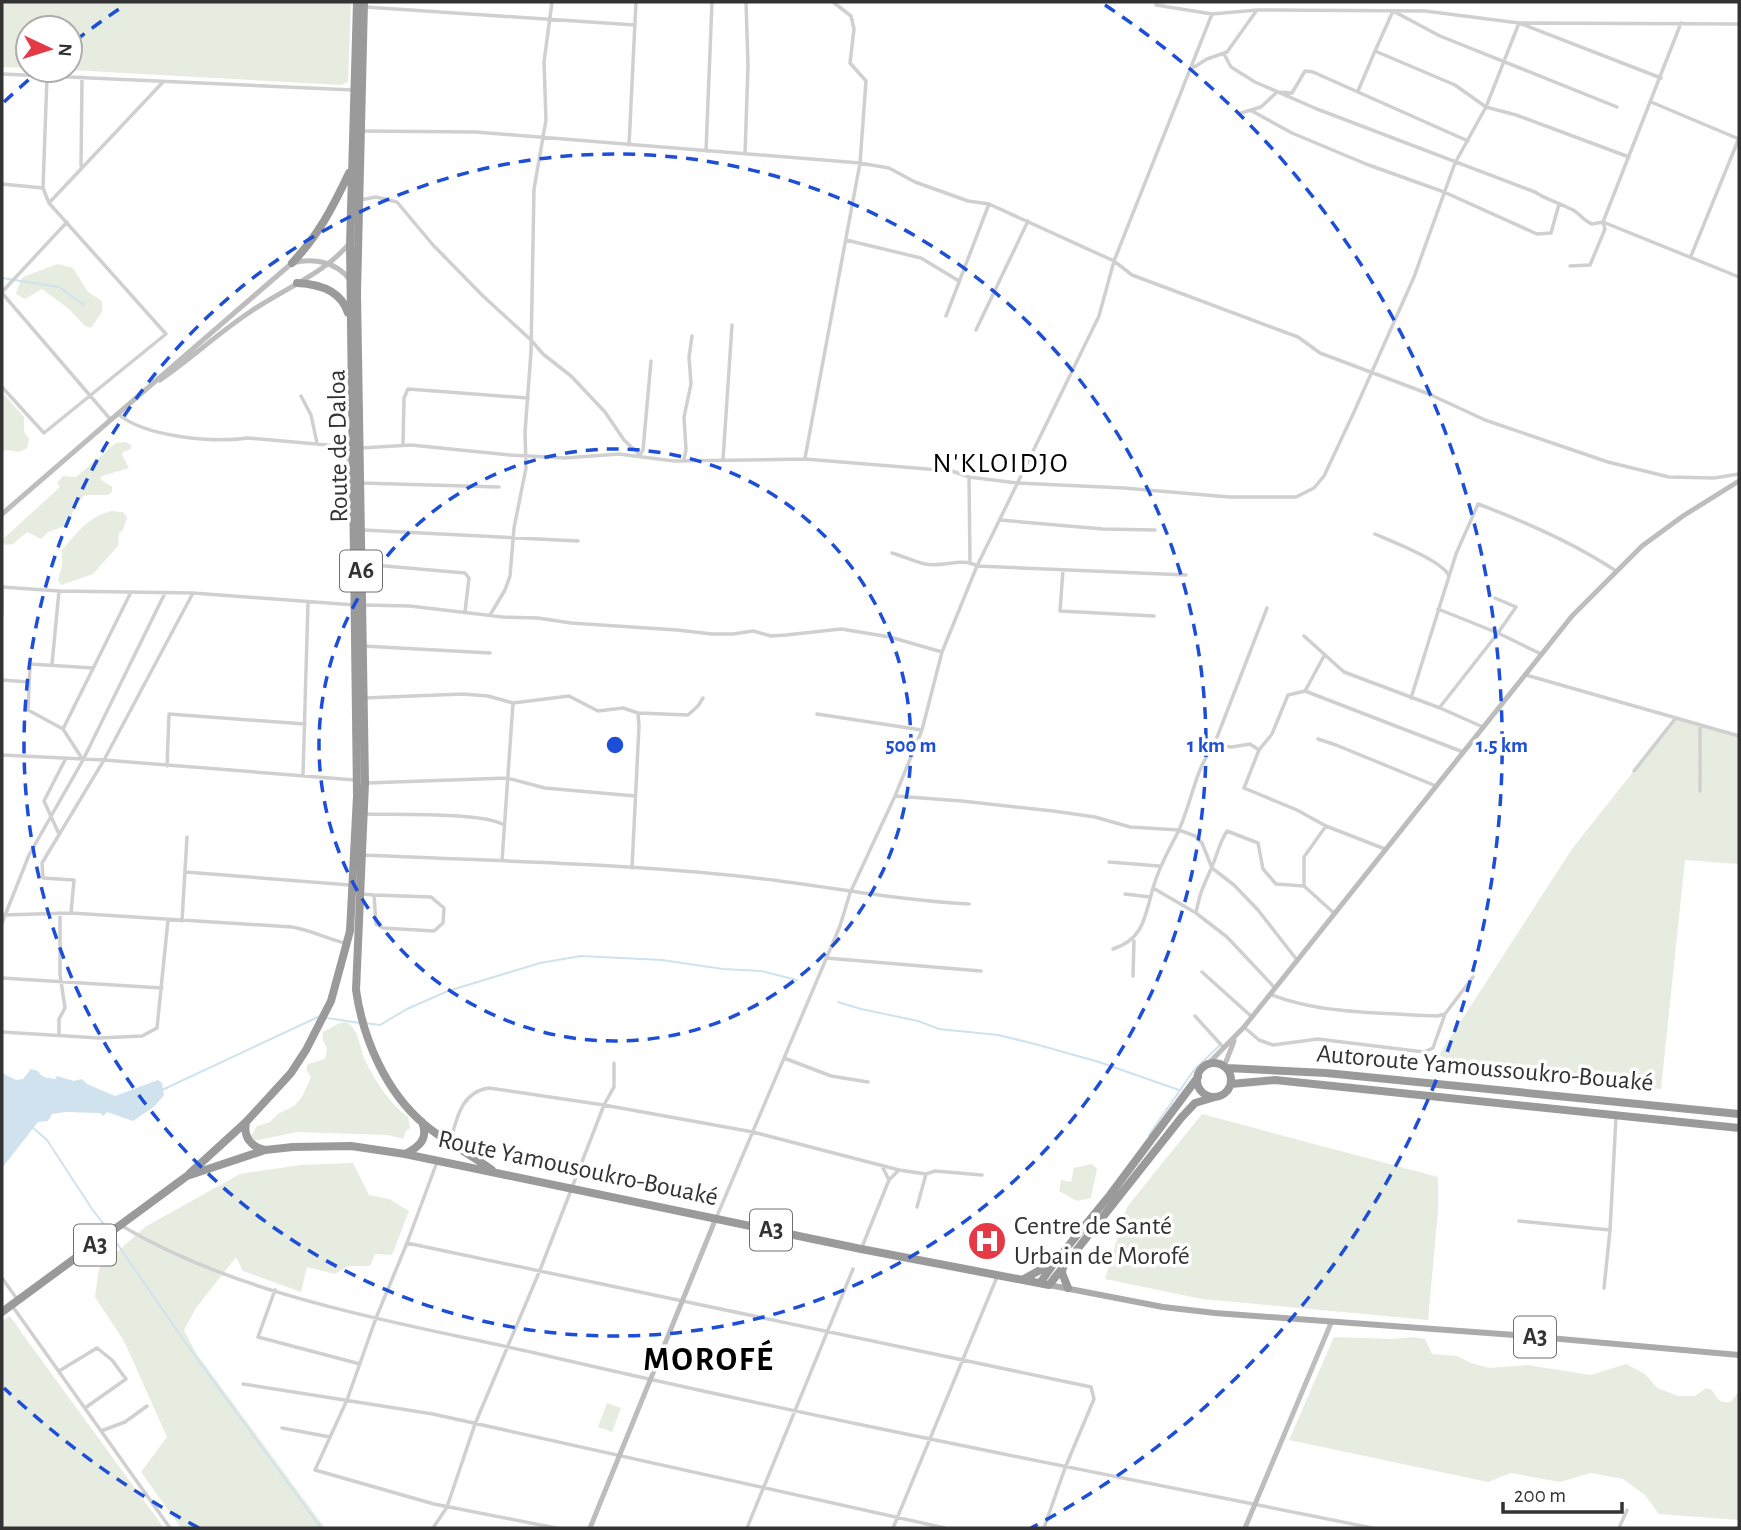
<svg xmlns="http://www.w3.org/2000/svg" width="1741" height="1530" font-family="'Alegreya Sans',sans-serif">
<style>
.green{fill:#e6ecdf}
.water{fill:#cfe2ee}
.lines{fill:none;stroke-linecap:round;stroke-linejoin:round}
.stream{stroke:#cfe2ee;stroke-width:2}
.street{stroke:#d0d0d0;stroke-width:3.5}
.secondary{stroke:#bdbdbd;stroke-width:5}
.primary{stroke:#ababab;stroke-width:6}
.highway{stroke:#9a9a9a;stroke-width:8}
.ring{fill:none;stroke:#1d4ed8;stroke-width:3.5;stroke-dasharray:12 9}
.labels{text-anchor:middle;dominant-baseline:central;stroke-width:7;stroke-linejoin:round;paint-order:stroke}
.shield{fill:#fff;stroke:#707070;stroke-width:2}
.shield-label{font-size:24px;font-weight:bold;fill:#333}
.street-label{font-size:26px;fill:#333;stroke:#fff}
.poi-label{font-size:26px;fill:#333;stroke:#fff;text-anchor:start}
.neighbourhood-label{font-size:28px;letter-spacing:2px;fill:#000;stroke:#fff}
.district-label{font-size:33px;font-weight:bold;letter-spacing:2px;fill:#000;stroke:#fff}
.centre{fill:#1d4ed8;stroke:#fff;stroke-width:3.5}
.ring-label{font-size:21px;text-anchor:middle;font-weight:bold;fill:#1d4ed8;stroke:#fff;stroke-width:7;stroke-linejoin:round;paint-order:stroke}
</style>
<rect width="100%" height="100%" fill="#fff"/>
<!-- green -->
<path class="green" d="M2 2H351L348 82 341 85 70 70V28H28V68L2 67Z
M58 264 73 268 88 292 102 301V312L91 328 85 326 69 309 42 289 25 299 16 294 21 279 25 276Z
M2 392 24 417V432L29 439 27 448 19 452 7 450 2 452Z
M126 442 131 445V449L123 452 122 455 129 468 102 476 100 479 112 487V492L108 495H85L76 504 68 525 48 532 41 539 27 532 13 544 5 545 2 540 60 487 57 483 63 476 76 477 116 443Z
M111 511 123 512 127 517 123 530 119 533 118 546 93 574 61 585 58 580 62 566V550C77 533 88 517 111 511Z
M1675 719 1699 725 1698 786 1701 726 1739 737V864L1685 860 1661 1089 1430 1069 1572 849Z
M346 1022C360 1030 359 1047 365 1060 375 1081 389 1103 408 1117L410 1128 406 1131 403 1139 388 1135 297 1132 254 1141 251 1136 257 1126 270 1122 278 1114 294 1106 302 1097 311 1077 306 1069 308 1064 325 1059 327 1048 323 1041V1032L340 1023Z
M1202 1114 1438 1177V1211L1428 1320 1202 1299 1105 1279 1127 1207Z
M353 1163 369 1195 389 1199 409 1211 392 1255 375 1254 370 1266H348L335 1274 307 1267 301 1292 243 1271 236 1257 196 1308 184 1330 196 1353 325 1528H181L141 1472 167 1437 124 1341 95 1297 99 1268 145 1227 240 1174 300 1165Z
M1092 1164 1097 1169 1091 1198 1077 1201 1059 1191 1061 1180 1071 1182 1074 1168Z
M10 1316 29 1343 164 1528H2V1321Z
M1334 1337 1392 1339 1413 1337 1425 1339 1432 1354 1457 1356 1471 1363 1490 1368 1527 1365 1591 1375 1626 1364 1645 1374 1657 1388 1678 1396H1695L1706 1388 1712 1390C1717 1400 1720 1403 1731 1402L1739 1391V1520L1659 1514 1645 1495 1623 1479 1591 1473 1560 1482 1511 1473 1488 1482 1289 1440Z
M607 1403 621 1408 612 1432 598 1427Z"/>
<!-- water -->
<path class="water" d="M31 1069 38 1071C42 1079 47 1077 55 1079L57 1076 74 1081 82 1079 87 1084 115 1096 158 1080 162 1083 164 1095 155 1106 133 1121 107 1112 103 1116 100 1113 65 1112 52 1114 48 1121 38 1122 2 1168V1073L16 1080 23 1079Z"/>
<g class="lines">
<!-- stream -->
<path class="stream" d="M2 278 59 287 84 305
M838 1002 861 1009 918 1021 939 1029 998 1035 1035 1044 1099 1062 1179 1090
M327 1018 360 1023
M365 1023 380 1025 407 1009 448 991 540 963 581 956 662 960 723 969 761 971 797 980
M162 1090 318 1017
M32 1127 47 1140 92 1209 106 1227
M1149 1135 1194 1070 1220 1045
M116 1242 182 1338 321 1528"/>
<!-- street -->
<path class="street" d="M1156 5 1212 14 1257 10 1425 11 1519 23 1739 24
M366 7 635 25
M1224 54 1231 67 1255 82 1317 109 1535 192C1547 200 1560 203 1573 210 1580 214 1584 221 1592 224L1603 222 1739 277
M1191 69 1207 59 1227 52 1257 10
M2 74 353 90
M1358 91 1375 51
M1651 102 1739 139
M1617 107 1440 36 1393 11 1375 51 1455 85 1486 107 1516 115 1629 157
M1252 111 1292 133 1366 164 1444 192 1537 234 1551 233 1559 204
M1241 113 1261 107 1277 92 1292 93 1305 71 1313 72 1468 141
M360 131 476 132 860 163 889 168 915 182 968 201 989 204 1114 261 1132 275 1298 337 1320 353 1429 394 1485 420 1608 462 1669 477 1714 478 1739 474
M629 145 636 2
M706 151 712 2
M745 154 748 66 746 2
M81 166 82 77
M2 184 43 188
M360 200 376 197 397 202 433 245 483 296 531 340 543 354 571 376 605 412 624 440 640 455 643 450 651 361
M49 203 163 82
M846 240 921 258 959 281
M1691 256 1739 138
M1570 266 1590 265 1605 229 1603 222 1681 23
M2 292 67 222
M2 293 111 420
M946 316 989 204
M976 330 1028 221
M2 387 44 433 166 334 49 203 43 188 47 76
M301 396 311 415 317 443
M118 414C145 437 213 443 248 438L328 445 350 461
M403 445 404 398 408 389 528 398
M361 448 411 445 510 455 565 458 619 454 674 461 805 459 952 471 969 477 1017 483 1124 488 1229 497H1296L1314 488 1324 476 1354 412 1414 277 1455 163 1486 107 1519 23 1661 78
M805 458 860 163 866 81 850 63 854 29 851 16 833 2
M684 459 686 450 684 417 691 384 689 357 692 336
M723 460 732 325
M969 477 970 562
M361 483 499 487
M1000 520 1103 529 1155 530
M363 530 578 541
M1375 534C1391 541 1443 561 1449 576
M892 553C903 556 915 562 925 564 943 568 961 557 977 566L1186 575
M362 564 465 573 469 578 465 612
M1063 570 1060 611 1154 616
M363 605 410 606 503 617 538 618 571 623 677 630 712 634H733L753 631 771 636 786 635 841 629 890 637 942 652
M1438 609 1498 633 1541 654
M2 614V587L59 591 193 593 355 605
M490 615 505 590 510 576 514 528 526 468 525 432 531 352 534 189 546 120 544 62 552 2
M1304 636 1344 672 1440 708 1483 727
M363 646 490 653
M52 664 59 591
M1526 675 1739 736
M2 680 29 682
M1305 691 1324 656
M364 698 463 694 488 696 513 703 569 696 598 711 623 708 638 713 639 726 632 868
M1411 698 1456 554 1478 504C1526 522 1574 543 1616 571
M1440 707 1498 633 1516 607 1495 598
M638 713 688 715 698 706 703 698
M817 714 922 730
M63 729 130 594
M1318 739 1336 745 1436 786
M1215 745 1232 747 1250 744 1259 750
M2 755 104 760 355 780
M83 760 63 729 28 710 30 664 93 668
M167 766 169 714 305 724
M1634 771 1675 719
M303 775 308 602
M367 783 507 778 545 788 635 796
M1700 791V725
M895 796 962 801 1053 811 1095 817 1130 827 1179 830 1195 836 1202 843 1212 868 1234 885 1258 910 1297 960
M364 814C395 815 482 812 504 825
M1326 826 1304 857V886L1335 914
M59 834 44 801 66 758
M1385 849 1326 826 1297 810 1244 788 1259 750 1272 734 1288 695 1305 691 1463 752
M364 855C491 861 620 863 747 877 821 885 894 900 969 904
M502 861 513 703
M1109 862 1159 866
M185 872 350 885
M362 894 374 895 376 924 383 928 434 931 443 923 444 908 431 897 374 895
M1125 894 1150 897
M71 913 74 880 43 878 42 863 104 760 193 593
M1196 913 1153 888C1159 866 1168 852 1178 832 1192 803 1194 771 1214 745L1267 608
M2 915 71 913 292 927C311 930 327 939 345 943
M182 921 187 837
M2 923 29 855 83 760 165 593
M1113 949C1144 939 1145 916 1153 888
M826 958 981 971
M1202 972 1252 1017
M1133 976 1134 941
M2 978 162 988
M1275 988 1227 937 1196 913C1200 892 1203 887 1211 869 1217 856 1219 843 1227 831L1258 843 1263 869 1276 884 1304 886
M1270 994C1319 1014 1384 1013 1437 1016L1445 1014 1473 977
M1195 1016 1224 1048
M1245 1028 1259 1040 1273 1045 1318 1039 1424 1052 1433 1048 1445 1014
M2 1032 99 1038 142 1036 157 1028 168 920
M59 1035V1019L65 1008 60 974V913
M784 1058 831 1076 868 1082
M450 1142C457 1118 461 1092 489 1088L604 1105 753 1132 899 1170 926 1174 935 1171 982 1175
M882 1166 889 1180
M917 1207 926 1174
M717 1216 840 926 850 893 895 796 922 730 942 652 977 566 1099 316 1114 261 1212 14
M1519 1221 1610 1230
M122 1226C243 1298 398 1322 535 1353 813 1418 1094 1472 1373 1528
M407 1243 437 1162
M862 1247 889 1180 899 1170
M2 1278 17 1299
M1604 1288 1610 1230 1616 1117
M275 1290 258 1337 360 1364
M13 1307 170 1528
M59 1371 97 1348 112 1360 126 1379 85 1408
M243 1384 433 1414 945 1528
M282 1428 330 1437
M101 1431 125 1422 147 1406
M433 1528 447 1507 475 1424 540 1270 604 1105 614 1087V1063
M556 1528 434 1504 315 1470 347 1400 376 1318 407 1243 1091 1387 1094 1399 1065 1468 1044 1528
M747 1528 853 1269
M893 1528 997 1277
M1619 1528 1627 1510
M1737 1528 1739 1527"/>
<!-- secondary -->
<path class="secondary" d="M160 380C191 359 218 333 250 312 288 286 329 273 357 234
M2 514 292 263C313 258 336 261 350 280
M1206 1066 1244 1027 1572 616 1642 546 1683 516 1739 481
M1224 1067 1234 1041
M590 1528 716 1218
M1245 1528 1331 1323"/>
<!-- primary -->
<path class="primary" d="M1049 1285 1163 1307 1215 1313 1515 1335 1739 1355"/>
<!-- highway -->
<path class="highway" d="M364 2 357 293 365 783 356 990C363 1039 386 1092 424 1124 445 1142 470 1154 492 1170
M292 263C318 236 333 207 349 173
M297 283C319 284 341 290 348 313
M1197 1080a17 17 0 1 1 34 0a17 17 0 1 1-34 0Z
M1227 1068 1326 1073 1739 1114
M1231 1084 1275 1080 1739 1128
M246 1122C243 1137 251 1147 265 1150
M405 1154C419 1147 429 1139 422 1122
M189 1174 246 1122 291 1073 306 1050 331 1001 350 931 357 796 350 244 357 2
M1063 1265 1062 1273 1068 1288
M1024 1279 1049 1265
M1040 1283 1055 1262 1110 1195 1198 1077
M2 1312 187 1176 265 1150 293 1147 351 1146 405 1154 861 1249 1049 1285 1181 1118 1195 1103 1215 1097"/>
</g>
<!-- distance rings -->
<g class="ring">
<circle cx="615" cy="745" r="296"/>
<circle cx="615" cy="745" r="591"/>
<path d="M199 1528A887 887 0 0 1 4 1388M4 102A887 887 0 0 1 39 71M75 41A887 887 0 0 1 125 5M1105 5A887 887 0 0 1 1031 1528"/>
</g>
<!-- icons -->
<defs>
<symbol id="hospital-disc" viewBox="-11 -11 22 22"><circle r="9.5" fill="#e63946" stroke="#fff"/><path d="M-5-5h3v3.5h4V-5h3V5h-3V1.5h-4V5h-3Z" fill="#fff"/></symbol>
</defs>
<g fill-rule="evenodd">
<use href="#hospital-disc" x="965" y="1219" width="44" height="44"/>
</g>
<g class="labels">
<!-- shield labels -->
<g class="shield">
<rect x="340" y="550.5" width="42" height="41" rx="5"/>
<rect x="750" y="1209.5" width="42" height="41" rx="5"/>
<rect x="74" y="1224.5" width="42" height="41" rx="5"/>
<rect x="1514" y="1316.5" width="42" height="41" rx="5"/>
</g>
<g class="shield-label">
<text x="361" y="571">A6</text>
<text x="771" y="1230">A3</text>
<text x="95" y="1245">A3</text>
<text x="1535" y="1337">A3</text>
</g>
<!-- street labels -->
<g class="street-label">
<text transform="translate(338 446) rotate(-91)">Route de Daloa</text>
<text transform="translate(1485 1068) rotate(5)">Autoroute Yamoussoukro-Bouaké</text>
<text transform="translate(578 1168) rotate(12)">Route Yamousoukro-Bouaké</text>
</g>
<!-- poi labels -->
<g class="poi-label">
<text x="1014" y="1226">Centre de Santé<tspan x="1014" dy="30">Urbain de Morofé</tspan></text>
</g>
<!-- neighbourhood labels -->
<g class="neighbourhood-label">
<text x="1001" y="464">N'KLOIDJO</text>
</g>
<!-- district labels -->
<g class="district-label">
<text x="709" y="1360">MOROFÉ</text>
</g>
</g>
<circle cx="615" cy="745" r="10" class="centre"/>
<g class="ring-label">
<text x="911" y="752">500 m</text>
<text x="1206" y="752">1 km</text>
<text x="1502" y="752">1.5 km</text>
</g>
<!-- border -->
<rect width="1741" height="1530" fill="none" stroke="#333333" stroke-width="7"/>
<!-- north arrow -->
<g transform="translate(49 49) rotate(94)"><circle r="33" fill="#ffffff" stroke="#adadad" stroke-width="2"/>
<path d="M0-5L12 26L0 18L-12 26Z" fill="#e63946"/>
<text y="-10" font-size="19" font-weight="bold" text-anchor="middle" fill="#333333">N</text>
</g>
<!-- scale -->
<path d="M1503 1502v10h119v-10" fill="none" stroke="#333333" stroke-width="3.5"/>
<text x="1514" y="1502" font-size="21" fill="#333333" stroke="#ffffff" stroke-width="5" paint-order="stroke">200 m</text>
</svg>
